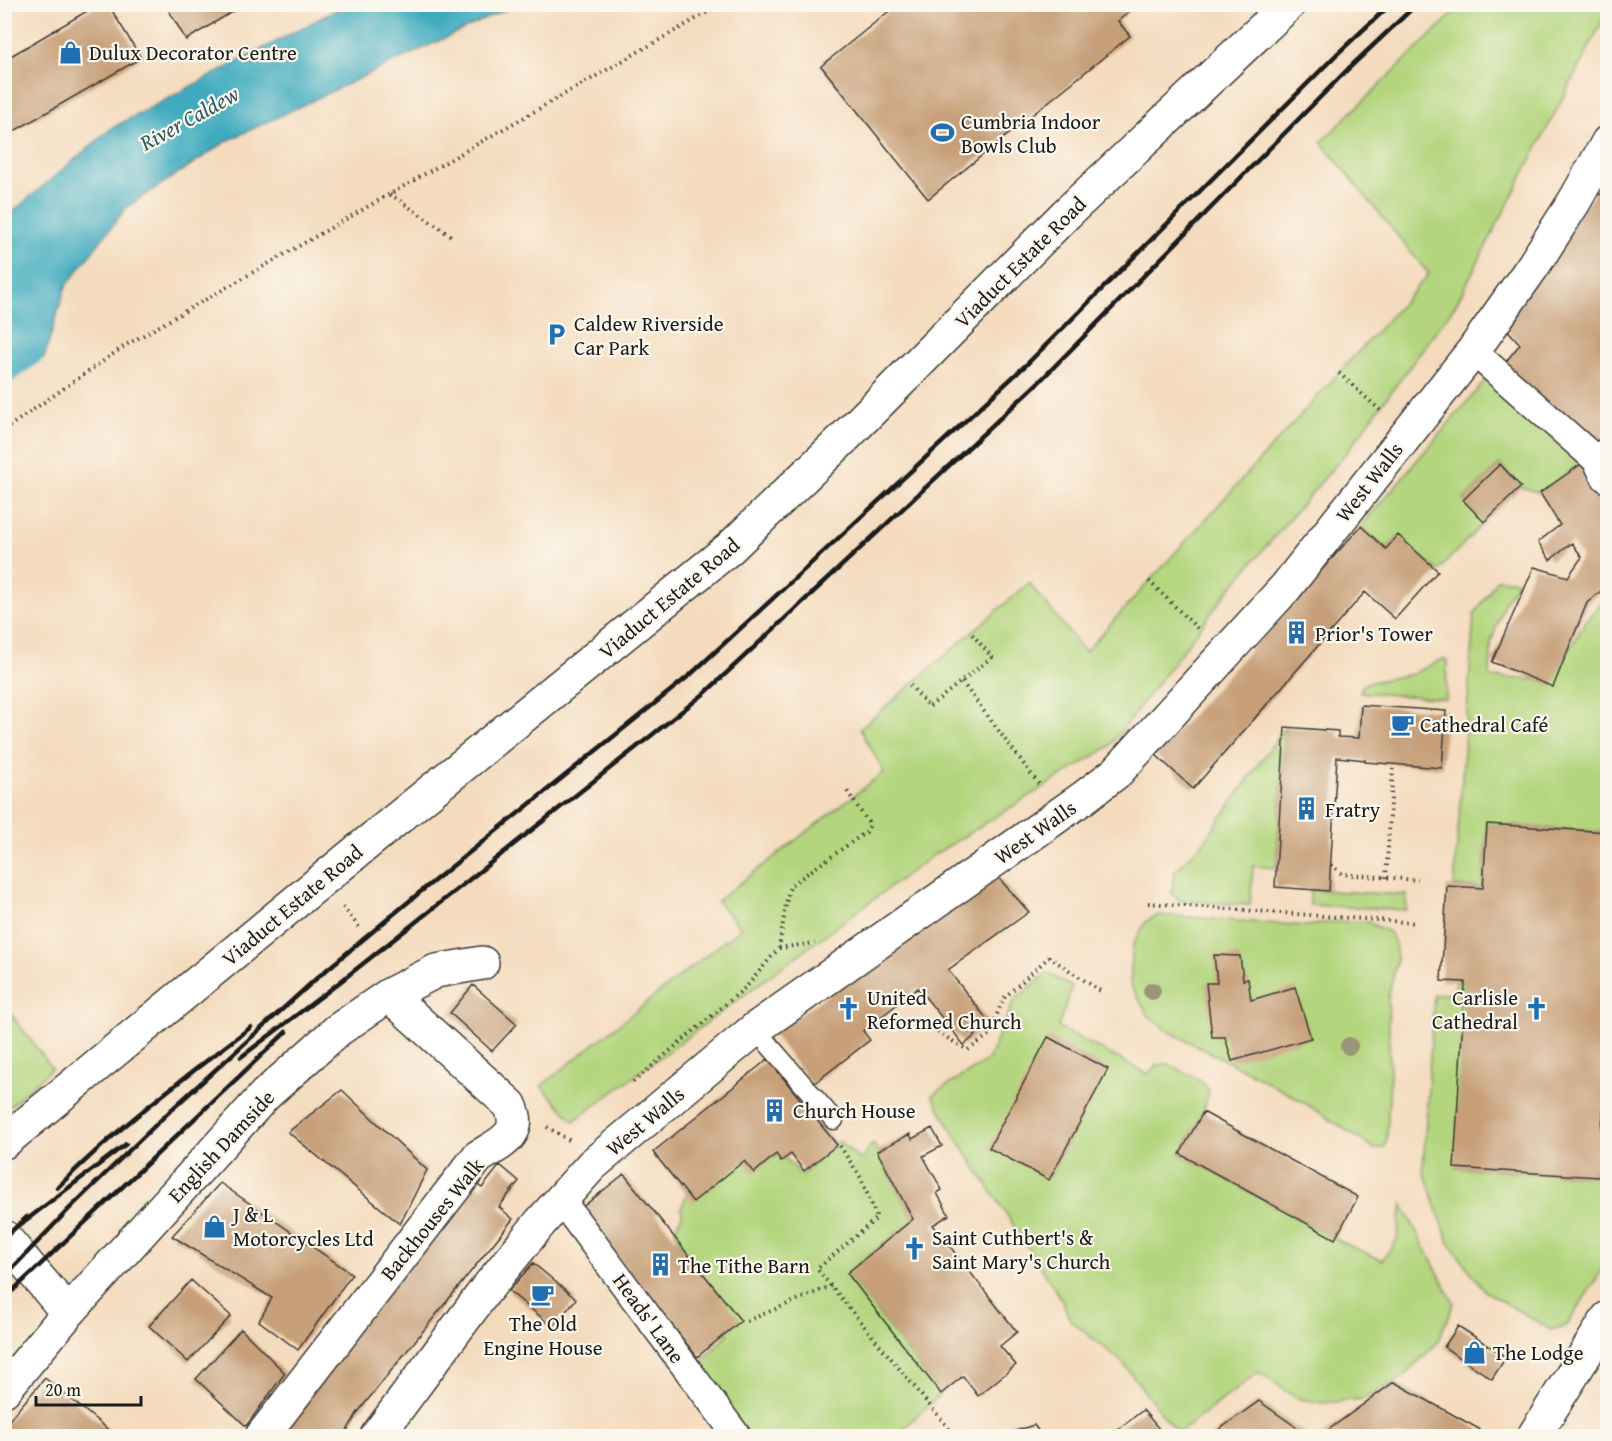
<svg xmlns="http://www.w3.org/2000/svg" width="1612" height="1441" font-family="'Gentium Book Plus',serif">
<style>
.green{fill:#b3d57e;stroke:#68784d;stroke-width:1.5}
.water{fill:#3fabbf;stroke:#2e646e;stroke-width:1.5}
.pier{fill:#f4dbbe}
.building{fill:#c7a07a}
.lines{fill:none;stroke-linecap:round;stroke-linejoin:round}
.service-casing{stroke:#3c3934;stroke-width:21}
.pedestrian-casing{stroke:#3c3934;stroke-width:30}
.minor-casing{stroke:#3c3934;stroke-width:36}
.path{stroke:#3c3934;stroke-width:4;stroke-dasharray:1.5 4.5;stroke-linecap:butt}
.service{stroke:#fff;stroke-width:18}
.pedestrian{stroke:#fff;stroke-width:27}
.minor{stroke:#fff;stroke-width:33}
.rail{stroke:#1c1c1c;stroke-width:4.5}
.tree{fill:#9a9678}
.labels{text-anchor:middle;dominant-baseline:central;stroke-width:4.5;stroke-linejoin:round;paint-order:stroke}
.poi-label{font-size:21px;fill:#1c1c1c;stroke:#fbf7ec;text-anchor:start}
.street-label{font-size:21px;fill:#1c1c1c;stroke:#fbf7ec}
.water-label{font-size:22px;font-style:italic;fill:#2c5c65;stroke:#fbf7ec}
</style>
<rect width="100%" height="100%" fill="#fbf7ec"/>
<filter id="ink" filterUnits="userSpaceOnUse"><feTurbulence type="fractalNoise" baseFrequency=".0167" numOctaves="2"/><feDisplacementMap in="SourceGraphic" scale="12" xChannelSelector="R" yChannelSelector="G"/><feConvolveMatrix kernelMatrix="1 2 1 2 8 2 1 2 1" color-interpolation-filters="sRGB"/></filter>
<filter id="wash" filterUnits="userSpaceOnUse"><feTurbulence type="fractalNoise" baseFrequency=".008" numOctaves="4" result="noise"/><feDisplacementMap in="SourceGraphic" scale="24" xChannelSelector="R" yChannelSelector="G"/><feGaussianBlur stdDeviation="1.35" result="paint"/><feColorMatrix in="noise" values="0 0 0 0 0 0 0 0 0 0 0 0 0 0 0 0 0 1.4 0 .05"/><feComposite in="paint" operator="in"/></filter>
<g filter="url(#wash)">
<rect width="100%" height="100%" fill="#f4dbbe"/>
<!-- green -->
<path class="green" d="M1463 4H1607L1608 11 1456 304 1346 453 1228 591 1109 747 932 856 574 1121 541 1086 741 928 717 901 884 772 860 729 1029 583 1085 652 1429 274 1321 142Z
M1489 376 1581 464 1540 493 1521 487 1500 464 1463 500 1484 522 1438 571 1398 536 1386 549 1361 526Z
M1497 579 1518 581 1504 603 1491 643 1490 677 1551 681 1587 619 1607 597V832L1487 824 1483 888 1454 886 1474 615Z
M1443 659 1447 661 1446 699 1360 692 1362 686 1366 683 1412 674Z
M1285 727 1276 868 1253 866 1250 905 1180 901 1171 893 1175 871 1203 843Z
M1310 890 1407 895 1406 910 1310 905Z
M1159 915 1307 926 1330 922 1365 921 1389 932 1395 943 1397 960 1388 997 1390 1075 1387 1138 1384 1148 1375 1149 1308 1105 1262 1079 1166 1030 1148 1015 1130 984 1133 945 1146 921Z
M1047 973 1072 987 1058 1027 1148 1074 1158 1065 1168 1064 1201 1080 1209 1091 1203 1112 1180 1154 1335 1239 1382 1260 1397 1240 1402 1204 1454 1303 1437 1343 1402 1378 1363 1399 1323 1403 1296 1398 1259 1372 1179 1433 1169 1423 1122 1362 1070 1320 1062 1300 953 1132 932 1095 988 1060 1014 1001Z
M1456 982H1465L1455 1168 1599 1177 1607 1035V1262L1567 1325 1551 1330 1485 1291 1449 1243 1423 1169 1434 995 1453 993Z
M4 1005 52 1068 5 1111 4 1110Z
M839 1141 861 1160 873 1143 913 1219 847 1273 941 1394 895 1436H749L697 1366 728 1334 725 1308 679 1243 675 1229 682 1215 681 1208 690 1187 742 1158 754 1168 780 1153 802 1175Z"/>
<!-- water -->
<path class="water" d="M345 5H515L227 141 127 207 66 286 28 411 5 439V218L112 128Z"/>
<!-- pier -->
<path class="pier" d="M48 356 31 412 4 442 5 387Z"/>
<g id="blocks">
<!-- building -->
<path class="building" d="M99 4H108L141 58 4 137V60Z
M165 4H245L186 40Z
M898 4H1138L1118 21 1130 36 928 199 821 66Z
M1595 191 1608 199V438L1598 454 1501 368 1520 344 1503 325Z
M1500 464 1521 487 1484 522 1463 500Z
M1581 464 1608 501V585L1587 603 1553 687 1492 662 1534 567 1568 577 1582 557 1572 543 1550 560 1538 542 1560 525 1540 493Z
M1361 526 1386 549 1398 535 1438 571 1395 619 1365 592 1193 789 1156 755Z
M1361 705 1446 711 1442 768 1365 762V760L1337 757 1329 891 1275 887 1285 727 1338 731V737L1359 738Z
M1487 824 1608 832V1035L1599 1177 1454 1168 1465 982 1441 981 1447 886 1483 888Z
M996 875 1029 912 948 970 990 1023 964 1045 918 988 863 1031 870 1040 812 1085 773 1034Z
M1214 955 1240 956 1243 980 1248 979 1251 1000 1295 987 1311 1038 1232 1061 1225 1037H1212L1206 983H1217Z
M473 985 517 1024 492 1051 450 1013Z
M1048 1037 1108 1069 1049 1180 989 1148Z
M768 1059 837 1145 804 1171 791 1154 781 1161 776 1154 754 1173 744 1161 693 1202 653 1152Z
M342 1090 427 1170 400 1224 288 1132Z
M1203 1112 1358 1197 1335 1239 1180 1154Z
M932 1128 942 1146 923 1156 942 1190 937 1193 949 1215 933 1225 1017 1332 1000 1346 1016 1365 978 1396 963 1376 941 1394 847 1273 913 1219 877 1151 910 1134 912 1139Z
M500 1165 519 1181 499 1207 513 1219 358 1412 344 1436H274L470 1180 482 1188Z
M624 1174 741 1321 697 1357 580 1209Z
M220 1183 352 1274 298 1350 259 1321 272 1298 172 1236Z
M533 1263 576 1299 553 1327 509 1291Z
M191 1280 231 1316 188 1362 149 1326Z
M1458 1326 1506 1357 1492 1379 1444 1347Z
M241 1329 285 1373 246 1426 196 1379Z
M45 1378 116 1436H4V1426Z
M1394 1382 1479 1429V1436H1320Z
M1259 1401 1309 1436H1210Z
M1143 1410 1165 1436H1125L1119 1429Z
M1608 1419V1436H1596Z
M1034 1425 1042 1436H1000Z"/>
</g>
</g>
<g filter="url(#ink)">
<use href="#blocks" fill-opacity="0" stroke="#3c3934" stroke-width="1.5"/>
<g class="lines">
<defs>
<path id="service" d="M755 1029 834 1120"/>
<path id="pedestrian" d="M1473 351 1602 465
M561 1200 737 1436"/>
<path id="minor" d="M1608 454 1602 465 1608 476
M4 1142 355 853 730 548 844 438 1066 214 1289 4
M4 1237 68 1313
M4 1390 68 1313 265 1095 338 1030 389 995 436 971 482 963
M262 1436 478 1157C499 1144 525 1135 510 1105L389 995
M377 1436 484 1292 540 1223 592 1165 755 1029 1083 798 1117 772 1286 587 1473 351 1533 266 1574 202 1608 142
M1534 1436 1608 1318"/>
</defs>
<!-- service casing -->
<use href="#service" class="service-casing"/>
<!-- pedestrian casing -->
<use href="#pedestrian" class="pedestrian-casing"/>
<!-- minor casing -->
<use href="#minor" class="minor-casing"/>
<!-- path -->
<path class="path" d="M390 194 454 238
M1339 373 1383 413
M4 430 126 345 722 4
M1149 581 1200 631
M962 682 1041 787
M910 685 929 707 992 657 971 633
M1331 865 1342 874 1418 880
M1386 878 1393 769
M1148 903 1417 923
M343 907 359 927
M779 948 815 943
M937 1032 968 1050 989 1035 1003 999 1049 957 1102 992
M633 1082 746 987 779 948 788 892 791 885 866 832 870 825 845 788
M547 1127 569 1140
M840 1146 861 1178 877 1218 817 1269 955 1436
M747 1321 831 1286"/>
<!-- service -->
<use href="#service" class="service"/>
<!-- pedestrian -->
<use href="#pedestrian" class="pedestrian"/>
<!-- minor -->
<use href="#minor" class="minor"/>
<!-- rail -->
<path class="rail" d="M241 1057 331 989 705 693 1041 380 1348 69 1417 4
M57 1188C116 1128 184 1078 251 1027
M21 1224 126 1144
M4 1238 27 1217
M4 1277 70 1208 170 1111 318 977 419 893 690 675 1027 364 1336 55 1391 4
M4 1299 286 1032"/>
</g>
<!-- trees -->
<g class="tree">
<circle cx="1152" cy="991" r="9"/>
<circle cx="1349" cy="1046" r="9"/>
</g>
</g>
<!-- icons -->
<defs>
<symbol id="shop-bare" viewBox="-9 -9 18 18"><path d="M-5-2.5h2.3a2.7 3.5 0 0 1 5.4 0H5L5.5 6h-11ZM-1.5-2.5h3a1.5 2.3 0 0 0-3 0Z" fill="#1f6fb2" stroke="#fbf7ec" stroke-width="2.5" paint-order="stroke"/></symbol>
<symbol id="stadium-bare" viewBox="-9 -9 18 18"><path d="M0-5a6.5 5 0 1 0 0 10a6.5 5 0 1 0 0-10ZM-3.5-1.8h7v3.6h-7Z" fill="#1f6fb2" stroke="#fbf7ec" stroke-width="2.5" paint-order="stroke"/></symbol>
<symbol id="parking-bare" viewBox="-9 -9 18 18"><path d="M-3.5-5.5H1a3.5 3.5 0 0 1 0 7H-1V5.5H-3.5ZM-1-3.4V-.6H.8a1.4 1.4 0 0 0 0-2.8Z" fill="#1f6fb2" stroke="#fbf7ec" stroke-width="2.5" paint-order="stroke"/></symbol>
<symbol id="building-bare" viewBox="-9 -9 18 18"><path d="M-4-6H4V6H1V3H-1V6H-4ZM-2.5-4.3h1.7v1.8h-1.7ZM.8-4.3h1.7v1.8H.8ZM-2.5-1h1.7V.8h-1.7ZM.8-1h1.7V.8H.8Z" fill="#1f6fb2" stroke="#fbf7ec" stroke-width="2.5" paint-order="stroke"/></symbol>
<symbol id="cafe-bare" viewBox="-9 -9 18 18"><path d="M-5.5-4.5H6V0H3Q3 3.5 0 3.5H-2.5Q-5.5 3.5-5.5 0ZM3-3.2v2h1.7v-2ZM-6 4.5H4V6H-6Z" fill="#1f6fb2" stroke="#fbf7ec" stroke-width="2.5" paint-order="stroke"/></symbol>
<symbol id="church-bare" viewBox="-9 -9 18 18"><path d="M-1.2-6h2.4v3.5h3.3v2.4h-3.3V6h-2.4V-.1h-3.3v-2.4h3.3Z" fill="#1f6fb2" stroke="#fbf7ec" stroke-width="2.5" paint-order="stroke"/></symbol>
</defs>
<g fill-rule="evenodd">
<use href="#shop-bare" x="54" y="36" width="33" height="33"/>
<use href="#stadium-bare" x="926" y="116" width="33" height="33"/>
<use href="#parking-bare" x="540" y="318" width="33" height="33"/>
<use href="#building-bare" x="1280" y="616" width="33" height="33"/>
<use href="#cafe-bare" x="1386" y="708" width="33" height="33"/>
<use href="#building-bare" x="1290" y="792" width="33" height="33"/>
<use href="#church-bare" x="832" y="992" width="33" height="33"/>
<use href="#church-bare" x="1520" y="992" width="33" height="33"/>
<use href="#building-bare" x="758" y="1094" width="33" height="33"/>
<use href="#shop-bare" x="198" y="1210" width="33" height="33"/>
<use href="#church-bare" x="898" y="1232" width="33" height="33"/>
<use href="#building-bare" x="644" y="1248" width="33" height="33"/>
<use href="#cafe-bare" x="526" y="1278" width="33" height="33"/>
<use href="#shop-bare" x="1458" y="1336" width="33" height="33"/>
</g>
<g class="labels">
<!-- poi labels -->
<g class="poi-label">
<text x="89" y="52">Dulux Decorator Centre</text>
<text x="961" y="121">Cumbria Indoor<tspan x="961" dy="24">Bowls Club</tspan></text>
<text x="574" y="323">Caldew Riverside<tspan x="574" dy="24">Car Park</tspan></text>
<text x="1315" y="633">Prior's Tower</text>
<text x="1420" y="724">Cathedral Café</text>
<text x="1325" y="809">Fratry</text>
<text x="867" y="997">United<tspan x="867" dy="24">Reformed Church</tspan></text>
<text x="1518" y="997" text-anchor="end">Carlisle<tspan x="1518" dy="24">Cathedral</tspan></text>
<text x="793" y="1110">Church House</text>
<text x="233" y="1214">J &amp; L<tspan x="233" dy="24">Motorcycles Ltd</tspan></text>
<text x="932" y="1237">Saint Cuthbert's &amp;<tspan x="932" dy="24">Saint Mary's Church</tspan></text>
<text x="678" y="1265">The Tithe Barn</text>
<text x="543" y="1323" text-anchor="middle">The Old<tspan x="543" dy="24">Engine House</tspan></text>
<text x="1493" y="1352">The Lodge</text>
</g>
<!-- street labels -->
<g class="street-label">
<text transform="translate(1020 262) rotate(-45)">Viaduct Estate Road</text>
<text transform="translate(1369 482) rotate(-52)">West Walls</text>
<text transform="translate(669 598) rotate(-40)">Viaduct Estate Road</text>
<text transform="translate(1035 832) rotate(-35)">West Walls</text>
<text transform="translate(292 905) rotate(-40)">Viaduct Estate Road</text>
<text transform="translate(645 1121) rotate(-40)">West Walls</text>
<text transform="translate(221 1146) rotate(-47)">English Damside</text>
<text transform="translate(432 1219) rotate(-51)">Backhouses Walk</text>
<text transform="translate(649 1318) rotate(54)">Heads' Lane</text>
</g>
<!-- water labels -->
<g class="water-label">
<text transform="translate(189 118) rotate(-29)">River Caldew</text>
</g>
</g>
<!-- margin -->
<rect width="1612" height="1441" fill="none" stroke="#fbf7ec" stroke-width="24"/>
<!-- scale -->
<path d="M36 1396v9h105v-9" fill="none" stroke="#1c1c1c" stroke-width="3"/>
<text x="45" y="1396" font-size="18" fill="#1c1c1c" stroke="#fbf7ec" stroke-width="4.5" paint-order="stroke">20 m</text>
</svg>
